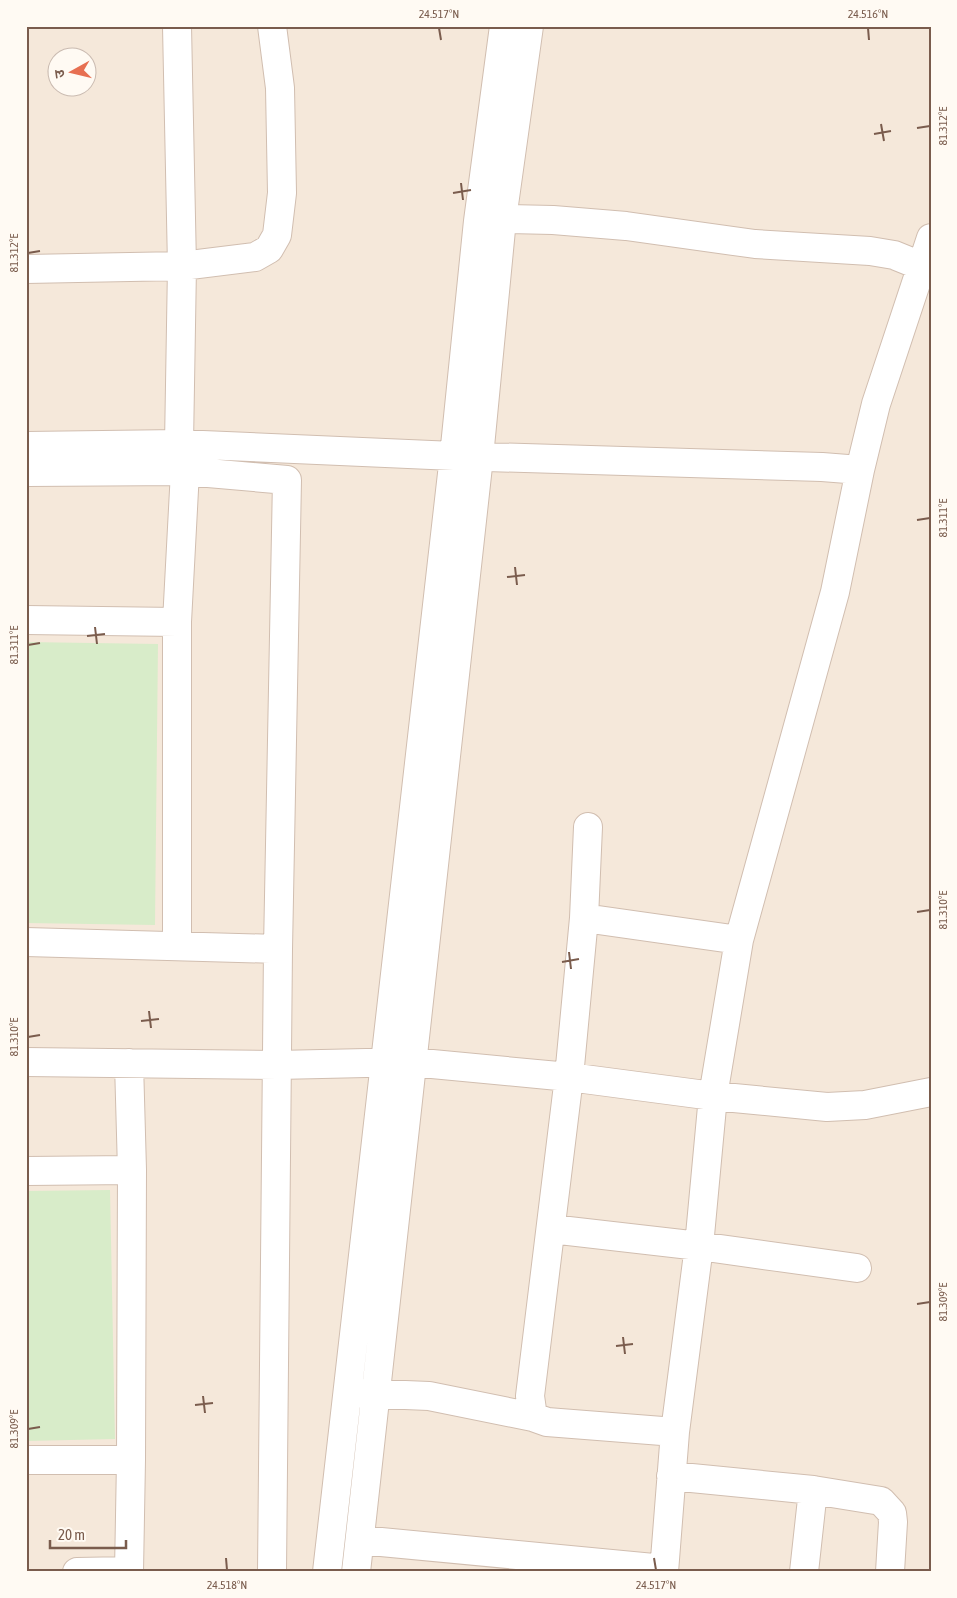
<svg xmlns="http://www.w3.org/2000/svg" width="957" height="1598" font-family="'Asap Condensed','Noto Sans Devanagari',sans-serif">
<style>
.residential{fill:#f5e8da;fill-rule:evenodd}
.green{fill:#d8ecc9}
.lines{fill:none;stroke-linecap:round;stroke-linejoin:round}
.minor-casing{stroke:#d1beb0;stroke-width:30}
.minor{stroke:#fff;stroke-width:28}
.ticks{fill:none;stroke:#7a5c4d;stroke-width:2}
.neatline{fill:none;stroke:#7a5c4d;stroke-width:2}
.ticks-label{font-size:12px;text-anchor:middle;fill:#7a5c4d}
</style>
<rect width="100%" height="100%" fill="#fdf6ec"/>
<!-- residential -->
<path class="residential" d="M26 26H931V1572H26ZM58 58H88V88H58Z"/>
<!-- green -->
<path class="green" d="M26 642 158 644 155 925 26 923Z
M110 1190 115 1439 26 1441V1191Z"/>
<g class="lines">
<defs>
<path id="minor" d="M177 26 182 266 179 444
M502 219 553 220 626 226 755 244 870 251 894 255 931 270
M26 269 182 266 255 257 269 249 277 235 282 193 280 88 272 26
M26 446 179 444 454 456 822 467 860 470
M26 472 185 471 287 480 278 949 272 1572
M26 620 177 622 185 471
M177 622V946
M588 827 584 918 569 1077 530 1396 533 1417 547 1422 675 1432
M584 918 739 940
M26 942 278 949
M26 1062 277 1065 411 1062 569 1077 713 1096 827 1107 865 1105 931 1092
M26 1171 132 1170 129 1063
M551 1229 699 1246 857 1268
M357 1393 429 1396 533 1417
M26 1460H131L129 1572
M131 1460 132 1170
M671 1476 813 1490 881 1501 892 1513 893 1522 890 1572
M360 1540 664 1569
M77 1572 129 1571
M327 1572 454 456 478 221 504 26
M356 1572 479 457 502 219 529 26
M664 1572 675 1432 699 1246 713 1096 739 940 835 592 860 470 876 404 931 238
M804 1572 813 1490"/>
</defs>
<!-- minor casing -->
<use href="#minor" class="minor-casing"/>
<!-- minor -->
<use href="#minor" class="minor"/>
</g>
<!-- ticks -->
<path class="ticks" d="M439 28 441 40M868 28 869 40M881 124 884 141M917 128 930 126M874 134 891 131M461 183 463 200M453 193 471 190M28 253 40 251M917 520 930 518M515 567 517 585M507 577 525 575M95 627 97 644M87 636 105 634M28 645 40 643M917 912 930 910M569 952 571 969M562 962 579 959M149 1011 151 1028M141 1021 159 1019M28 1037 40 1035M917 1304 930 1302M623 1337 625 1354M616 1346 633 1344M203 1396 205 1413M195 1405 213 1403M28 1429 40 1427M226 1558 227 1570M654 1558 656 1570"/>
<!-- border -->
<rect width="957" height="1598" fill="none" stroke="#fffaf3" stroke-width="55"/>
<!-- north arrow -->
<g transform="translate(72 72) rotate(262)"><circle r="24" fill="#fffaf3" stroke="#cabbb1"/>
<path d="M0-4L9 19L0 12L-9 19Z" fill="#e76f51"/>
<text y="-8" font-size="14" font-weight="bold" text-anchor="middle" fill="#7a5c4d">उ</text>
</g>
<!-- scale -->
<path d="M50 1540v8h76v-8" fill="none" stroke="#7a5c4d" stroke-width="2.5"/>
<text x="58" y="1540" font-size="15" fill="#7a5c4d" stroke="#fffaf3" stroke-width="4" paint-order="stroke">20 m</text>
<rect x="28" y="28" width="902" height="1542" class="neatline"/>
<g class="ticks-label">
<text x="439" y="18">24.517°N</text>
<text x="868" y="18">24.516°N</text>
<text transform="translate(943 126) rotate(-90)" y="4">81.312°E</text>
<text transform="translate(14 253) rotate(-90)" y="4">81.312°E</text>
<text transform="translate(943 518) rotate(-90)" y="4">81.311°E</text>
<text transform="translate(14 645) rotate(-90)" y="4">81.311°E</text>
<text transform="translate(943 910) rotate(-90)" y="4">81.310°E</text>
<text transform="translate(14 1037) rotate(-90)" y="4">81.310°E</text>
<text transform="translate(943 1302) rotate(-90)" y="4">81.309°E</text>
<text transform="translate(14 1429) rotate(-90)" y="4">81.309°E</text>
<text x="227" y="1589">24.518°N</text>
<text x="656" y="1589">24.517°N</text>
</g>
</svg>
